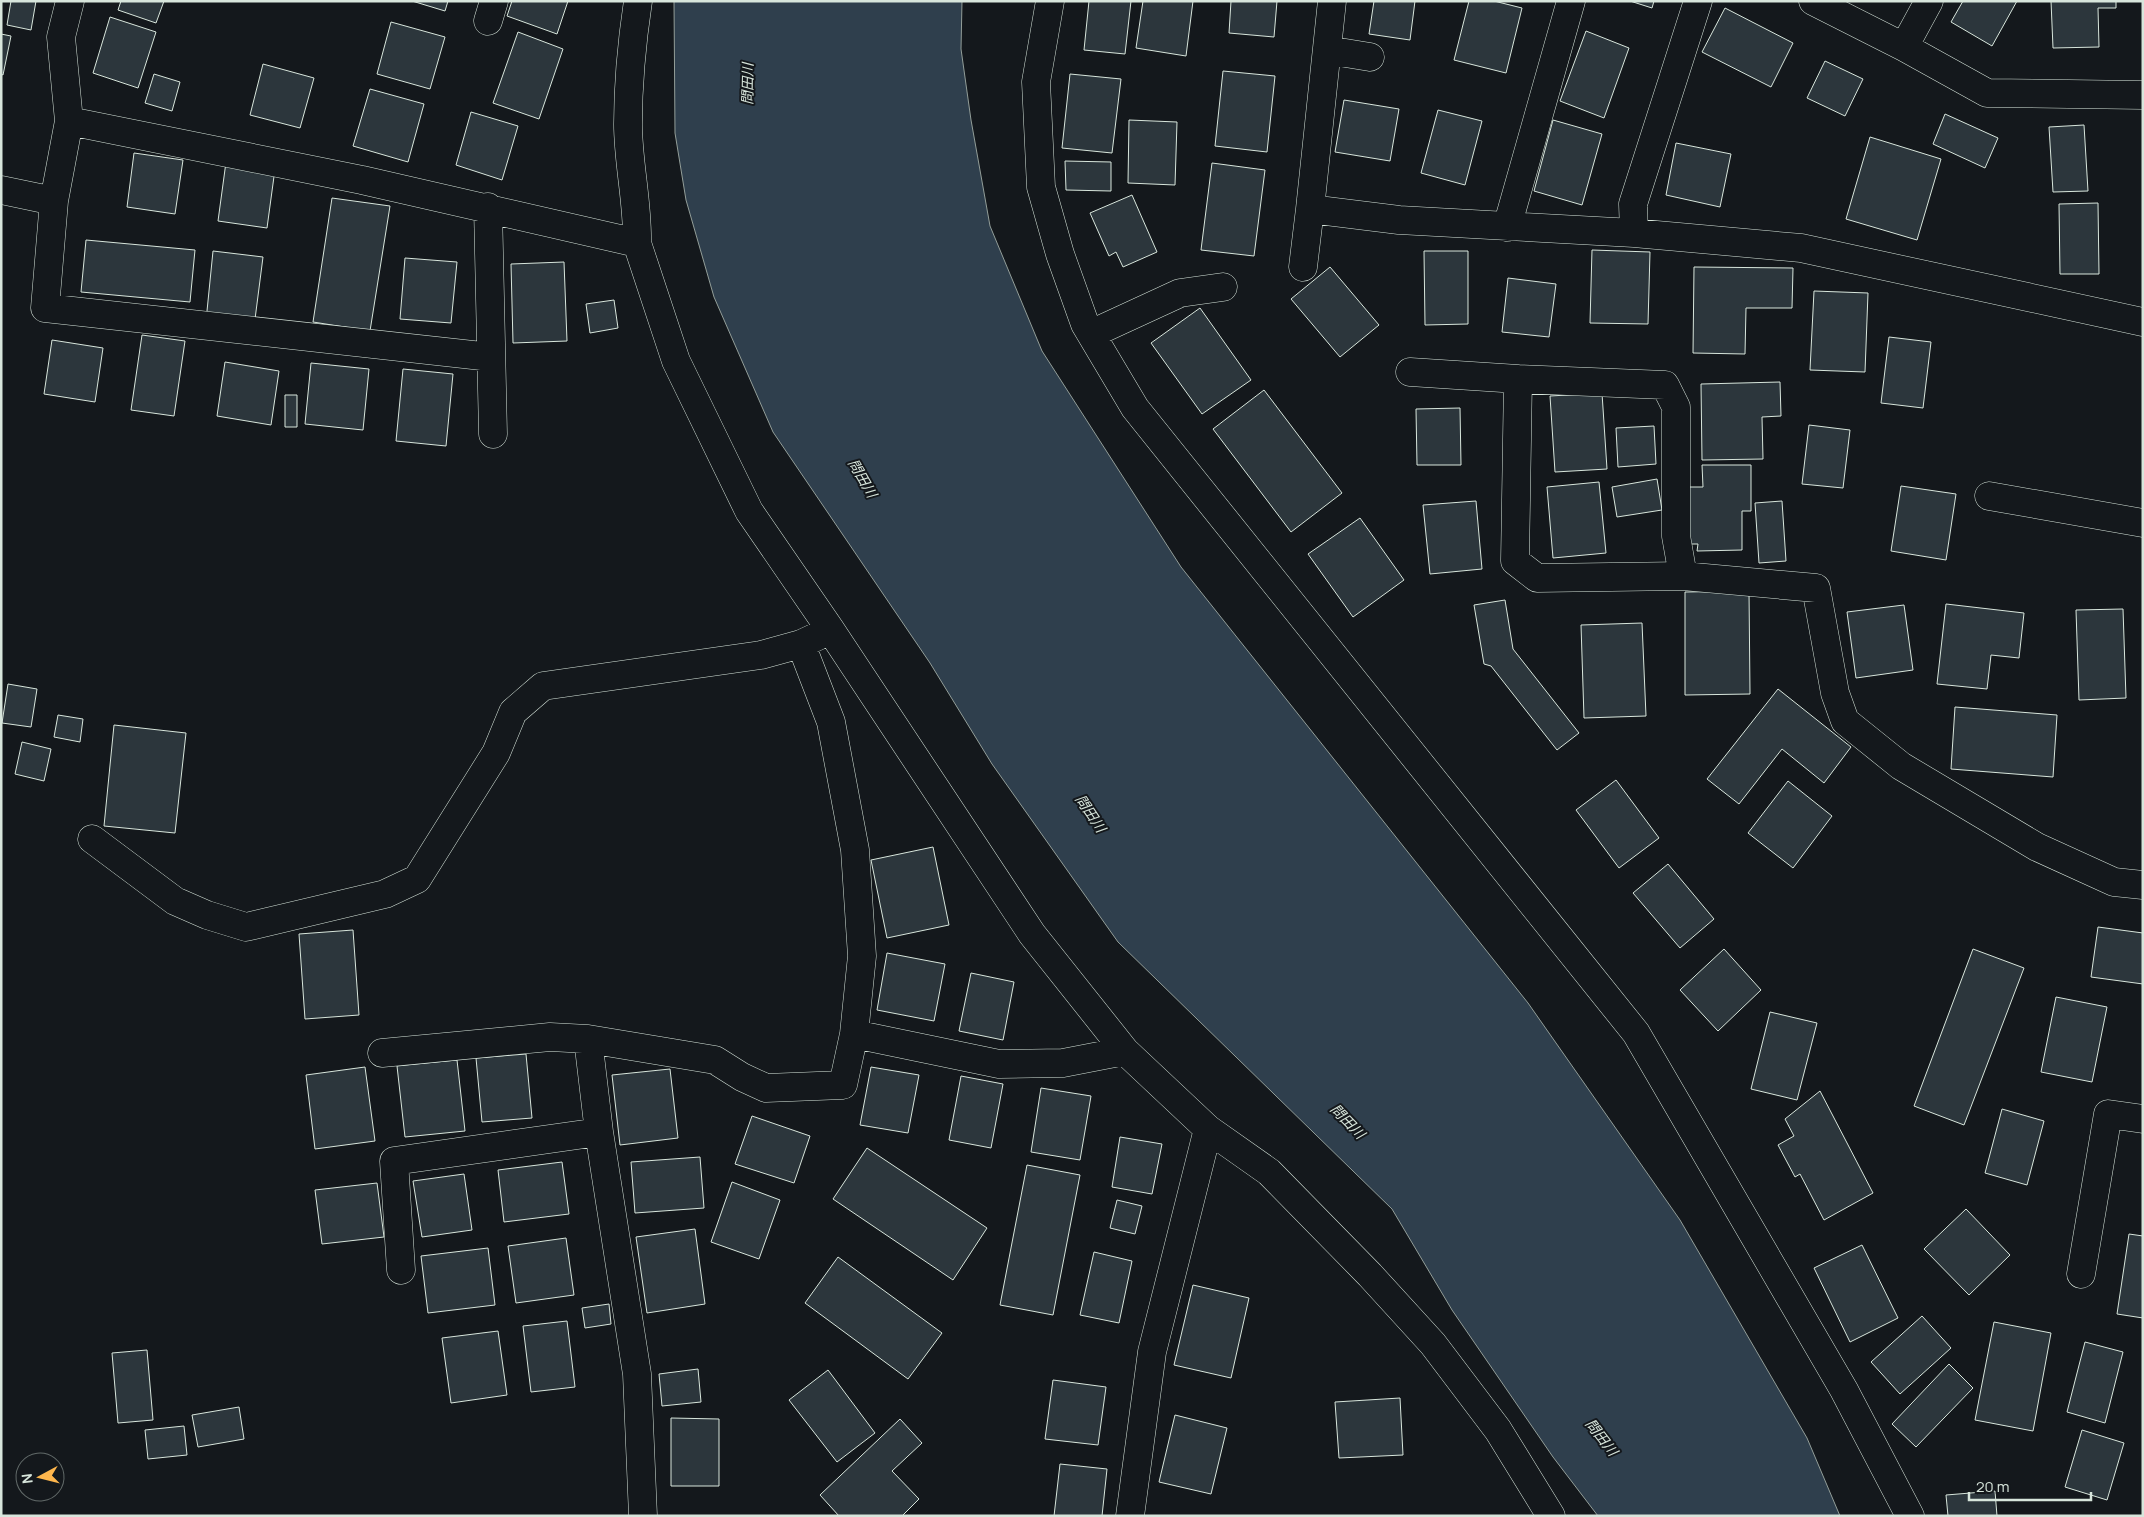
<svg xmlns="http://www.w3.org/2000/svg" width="2144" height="1517" font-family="Manrope,'Noto Sans JP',sans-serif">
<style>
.water{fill:#2f3f4d;stroke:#939e99}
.building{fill:#2c363c;stroke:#d8e6dc}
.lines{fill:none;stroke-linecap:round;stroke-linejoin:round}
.minor-casing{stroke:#d8e6dc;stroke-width:29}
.minor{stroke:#14181c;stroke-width:28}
.labels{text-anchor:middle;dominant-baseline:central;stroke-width:4;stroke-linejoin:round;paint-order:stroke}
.water-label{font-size:14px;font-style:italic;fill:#d8e6dc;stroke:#14181c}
</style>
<rect width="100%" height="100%" fill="#14181c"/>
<!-- water -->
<path class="water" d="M674 1H962L961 49 971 120 990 226 1042 351 1181 567 1528 1003 1680 1220 1807 1438 1840 1516H1598L1553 1457 1452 1310 1392 1209 1118 942 992 764 930 663 773 432 714 297 686 200 675 133Z"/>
<!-- building -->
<path class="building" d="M11 1H36L31 30 7 25Z
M121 1H164L156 23 118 10Z
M412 1H448L445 11Z
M512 1H568L557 34 507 16Z
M1089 1H1131L1125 54 1084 50Z
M1143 1H1193L1186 56 1136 48Z
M1231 1H1277L1274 37 1229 33Z
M1374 1H1415L1410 40 1369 34Z
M1469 1H1494L1522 8 1506 73 1454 60Z
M1630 1H1654L1652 8Z
M1963 1H2017L1992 46 1951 22Z
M2051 1H2116V8H2098L2099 47 2053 48Z
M1725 8 1793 43 1771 87 1702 52Z
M110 17 156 32 138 88 93 73Z
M391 22 445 37 430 89 377 74Z
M1586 31 1629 48 1604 118 1560 101Z
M518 32 563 49 539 119 493 103Z
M1 34 11 36 3 75 1 74Z
M1825 61 1863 79 1845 116 1807 98Z
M263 64 314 78 300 128 250 115Z
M1223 71 1275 76 1267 152 1215 146Z
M154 74 180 82 172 111 145 103Z
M1070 74 1121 79 1112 153 1062 148Z
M370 89 424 104 408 162 353 146Z
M1344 100 1399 109 1390 161 1335 152Z
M1438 110 1482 121 1465 185 1421 173Z
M471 112 518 126 502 180 456 165Z
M1945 114 1998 138 1985 168 1933 144Z
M1129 120 1177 122 1175 185 1128 183Z
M1553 120 1602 134 1582 205 1534 191Z
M2084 125 2088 191 2053 192 2049 127Z
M1870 137 1941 159 1917 240 1846 219Z
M1676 143 1731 154 1720 207 1666 195Z
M134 153 183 160 175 214 127 207Z
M1065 161 1111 162V191L1066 190Z
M226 162 275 169 267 228 218 221Z
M1212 163 1265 170 1254 256 1201 250Z
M1132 195 1157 252 1123 267 1116 252 1109 256 1090 213Z
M332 198 390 206 370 331 313 322Z
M2098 203 2099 274H2060L2059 204Z
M86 240 195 250 190 302 81 292Z
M1592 250 1650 252 1648 324 1590 323Z
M213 251 263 257 254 327 206 321Z
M1424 251H1468V324L1425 325Z
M405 258 457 262 451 323 400 319Z
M564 262 567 341 513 343 511 264Z
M1330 267 1379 325 1340 357 1291 299Z
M1694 267 1793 268 1792 308H1746L1745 354 1693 353Z
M1508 278 1556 284 1549 337 1502 332Z
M1814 291 1868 293 1865 372 1810 370Z
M614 300 618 328 590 333 586 304Z
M1200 308 1251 380 1202 414 1151 343Z
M142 335 185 341 174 416 131 410Z
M1889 337 1931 342 1923 408 1881 403Z
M52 340 103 348 95 402 44 394Z
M225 362 279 371 271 425 217 416Z
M311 363 369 369 363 430 305 424Z
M403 369 453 374 446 446 396 441Z
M1780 382 1781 416 1762 417 1763 459 1702 460 1701 384Z
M1264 390 1342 493 1291 532 1213 429Z
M1602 393 1607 469 1555 472 1550 396Z
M285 395H297V427H285Z
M1460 408 1461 465H1417L1416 409Z
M1809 425 1850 430 1843 488 1802 484Z
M1654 426 1656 464 1618 467 1616 428Z
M1702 465H1751V511H1742V550L1697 551 1698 544H1688L1687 487H1703Z
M1657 479 1662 510 1617 517 1612 487Z
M1599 482 1606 553 1553 558 1547 487Z
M1901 486 1956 494 1946 560 1891 551Z
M1476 501 1482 569 1430 574 1423 505Z
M1782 501 1786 561 1759 563 1755 503Z
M1360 518 1404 580 1353 617 1308 554Z
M1749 591 1750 694 1685 695V592Z
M1505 600 1513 649 1579 733 1557 750 1491 666 1484 664 1474 605Z
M1946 604 2024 613 2019 658 1991 655 1987 689 1937 684Z
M1904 605 1913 670 1856 678 1847 612Z
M2123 609 2126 698 2079 700 2076 610Z
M1642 623 1646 716 1584 718 1581 625Z
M8 684 37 689 31 727 2 723Z
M1778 689 1851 747 1824 783 1782 749 1739 804 1707 779Z
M1955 707 2057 715 2053 777 1951 769Z
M58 715 83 719 80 742 54 737Z
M114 725 186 733 175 833 104 826Z
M22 742 51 749 44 781 15 774Z
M1616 780 1659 838 1619 868 1576 810Z
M1788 781 1832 816 1793 868 1748 833Z
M933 847 949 925 887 938 871 860Z
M1668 864 1714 919 1680 948 1633 893Z
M2098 927 2143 933V984L2091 977Z
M353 930 359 1015 305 1019 299 934Z
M1724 949 1761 990 1718 1031 1680 990Z
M1973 949 2024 968 1964 1125 1914 1106Z
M887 953 945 964 934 1021 877 1010Z
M971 973 1014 982 1003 1040 959 1031Z
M2056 997 2107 1007 2092 1082 2041 1072Z
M1770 1012 1817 1023 1797 1100 1751 1089Z
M526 1054 532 1118 482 1122 476 1058Z
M457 1060 465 1131 405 1137 397 1066Z
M365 1067 375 1141 315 1149 306 1075Z
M871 1067 919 1075 908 1133 860 1125Z
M670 1069 678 1138 620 1145 612 1075Z
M961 1076 1003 1084 991 1148 949 1140Z
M1041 1088 1091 1096 1080 1160 1031 1152Z
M1820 1091 1873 1193 1824 1220 1800 1174 1795 1177 1778 1145 1794 1136 1785 1119Z
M2002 1109 2044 1121 2027 1185 1985 1173Z
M752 1116 810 1136 794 1183 735 1164Z
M1120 1137 1162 1144 1152 1194 1112 1187Z
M867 1148 987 1228 953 1280 833 1199Z
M700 1157 704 1208 635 1213 631 1162Z
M562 1162 569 1214 504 1222 498 1170Z
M1027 1165 1080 1175 1053 1315 1000 1305Z
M464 1174 472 1230 422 1237 413 1181Z
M732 1182 780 1200 759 1259 711 1242Z
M377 1183 384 1237 322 1244 315 1190Z
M1117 1200 1142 1206 1135 1234 1110 1228Z
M1966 1209 2010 1255 1969 1295 1924 1249Z
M695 1229 705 1304 647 1313 636 1237Z
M2129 1234 2143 1236V1318L2117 1314Z
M566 1238 574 1295 516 1303 508 1246Z
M1862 1245 1898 1318 1850 1342 1814 1268Z
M488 1248 495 1305 428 1313 421 1256Z
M1094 1252 1132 1261 1119 1323 1080 1315Z
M838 1257 942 1333 908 1379 805 1303Z
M1193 1285 1249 1298 1231 1378 1174 1365Z
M609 1304 611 1324 585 1328 582 1308Z
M1922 1316 1951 1348 1900 1394 1871 1362Z
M567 1321 575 1387 531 1392 523 1326Z
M1994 1322 2051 1333 2033 1431 1975 1420Z
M498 1331 507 1395 451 1403 442 1338Z
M2085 1342 2123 1352 2105 1423 2067 1412Z
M147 1350 153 1420 118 1423 112 1353Z
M1949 1364 1973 1388 1916 1447 1892 1424Z
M698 1369 701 1402 662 1406 659 1374Z
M828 1370 875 1433 837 1462 789 1400Z
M1053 1380 1106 1387 1098 1445 1045 1439Z
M1400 1398 1403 1455 1339 1458 1335 1402Z
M239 1407 244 1439 198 1447 192 1415Z
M1175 1415 1227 1428 1211 1494 1159 1482Z
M671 1418 719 1419V1486H671Z
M900 1419 922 1443 892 1471 919 1499 902 1516H839L820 1495Z
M184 1426 187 1455 148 1459 145 1430Z
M2082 1430 2124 1443 2107 1500 2065 1487Z
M1060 1464 1107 1469 1102 1516H1054Z
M1995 1491 1997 1516H1948L1946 1495Z"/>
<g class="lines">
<defs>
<path id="minor" d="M638 1C632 41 628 83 628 124 628 163 638 203 637 243L676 361 749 511 830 629 1032 934 1125 1051 1208 1129 1269 1172 1370 1275 1433 1344 1498 1430 1551 1516
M1050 1 1036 82 1041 187 1060 254 1085 324 1135 408 1636 1033 1844 1390 1910 1516
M1332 1 1310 209 1399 220 1634 233 1801 248 2143 322
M1813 1 1904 47 1987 93 2143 95
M488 21 494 1
M1904 47 1929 1
M1327 50 1370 57
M69 121 61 37 70 1
M1 190 54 201 69 121 362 180 637 243
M54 201 45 308 491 357
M488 207 493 434
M1507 227 1571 1
M1634 233 1633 204 1698 1
M1303 267 1310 209
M1091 334 1180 293 1223 287
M1410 372 1518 379 1515 561 1537 578 1683 576 1816 588 1835 693 1845 721 1901 766 2037 847 2114 882 2143 885
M1518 379 1665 385 1676 407V536L1683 576
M1989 496 2143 523
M92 839 175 901 207 915 246 927 385 894 417 879 496 753 513 712 543 686 761 655 801 644 818 636
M854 1034 999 1064 1063 1063 1125 1051
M588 1039 599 1132 637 1374 643 1516
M382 1053 550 1037 588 1039 715 1060 742 1077 766 1088 843 1085 854 1034 862 956 855 850 831 722 801 644
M401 1270 394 1161 599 1132
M2081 1274 2108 1114 2143 1119
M1130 1516 1152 1352 1208 1129"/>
</defs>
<!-- minor casing -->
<use href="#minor" class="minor-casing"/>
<!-- minor -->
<use href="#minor" class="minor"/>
</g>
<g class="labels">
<!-- water labels -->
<g class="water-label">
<text transform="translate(747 84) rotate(-89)">問田川</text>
<text transform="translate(863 478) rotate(60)">問田川</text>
<text transform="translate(1091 813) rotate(56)">問田川</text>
<text transform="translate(1348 1121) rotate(46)">問田川</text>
<text transform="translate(1602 1437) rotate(52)">問田川</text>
</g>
</g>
<!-- border -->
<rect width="2144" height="1517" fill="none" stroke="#d8e6dc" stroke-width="5"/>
<!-- north arrow -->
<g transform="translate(40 1477) rotate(263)"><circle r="24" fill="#14181c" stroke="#626a69"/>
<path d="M0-4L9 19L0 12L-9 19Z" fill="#ffb74d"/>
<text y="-8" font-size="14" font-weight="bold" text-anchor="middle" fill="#d8e6dc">N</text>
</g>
<!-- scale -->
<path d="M1969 1492v8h122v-8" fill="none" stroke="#d8e6dc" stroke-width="2.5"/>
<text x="1976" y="1492" font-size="15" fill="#d8e6dc" stroke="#14181c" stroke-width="4" paint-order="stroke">20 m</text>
</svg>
